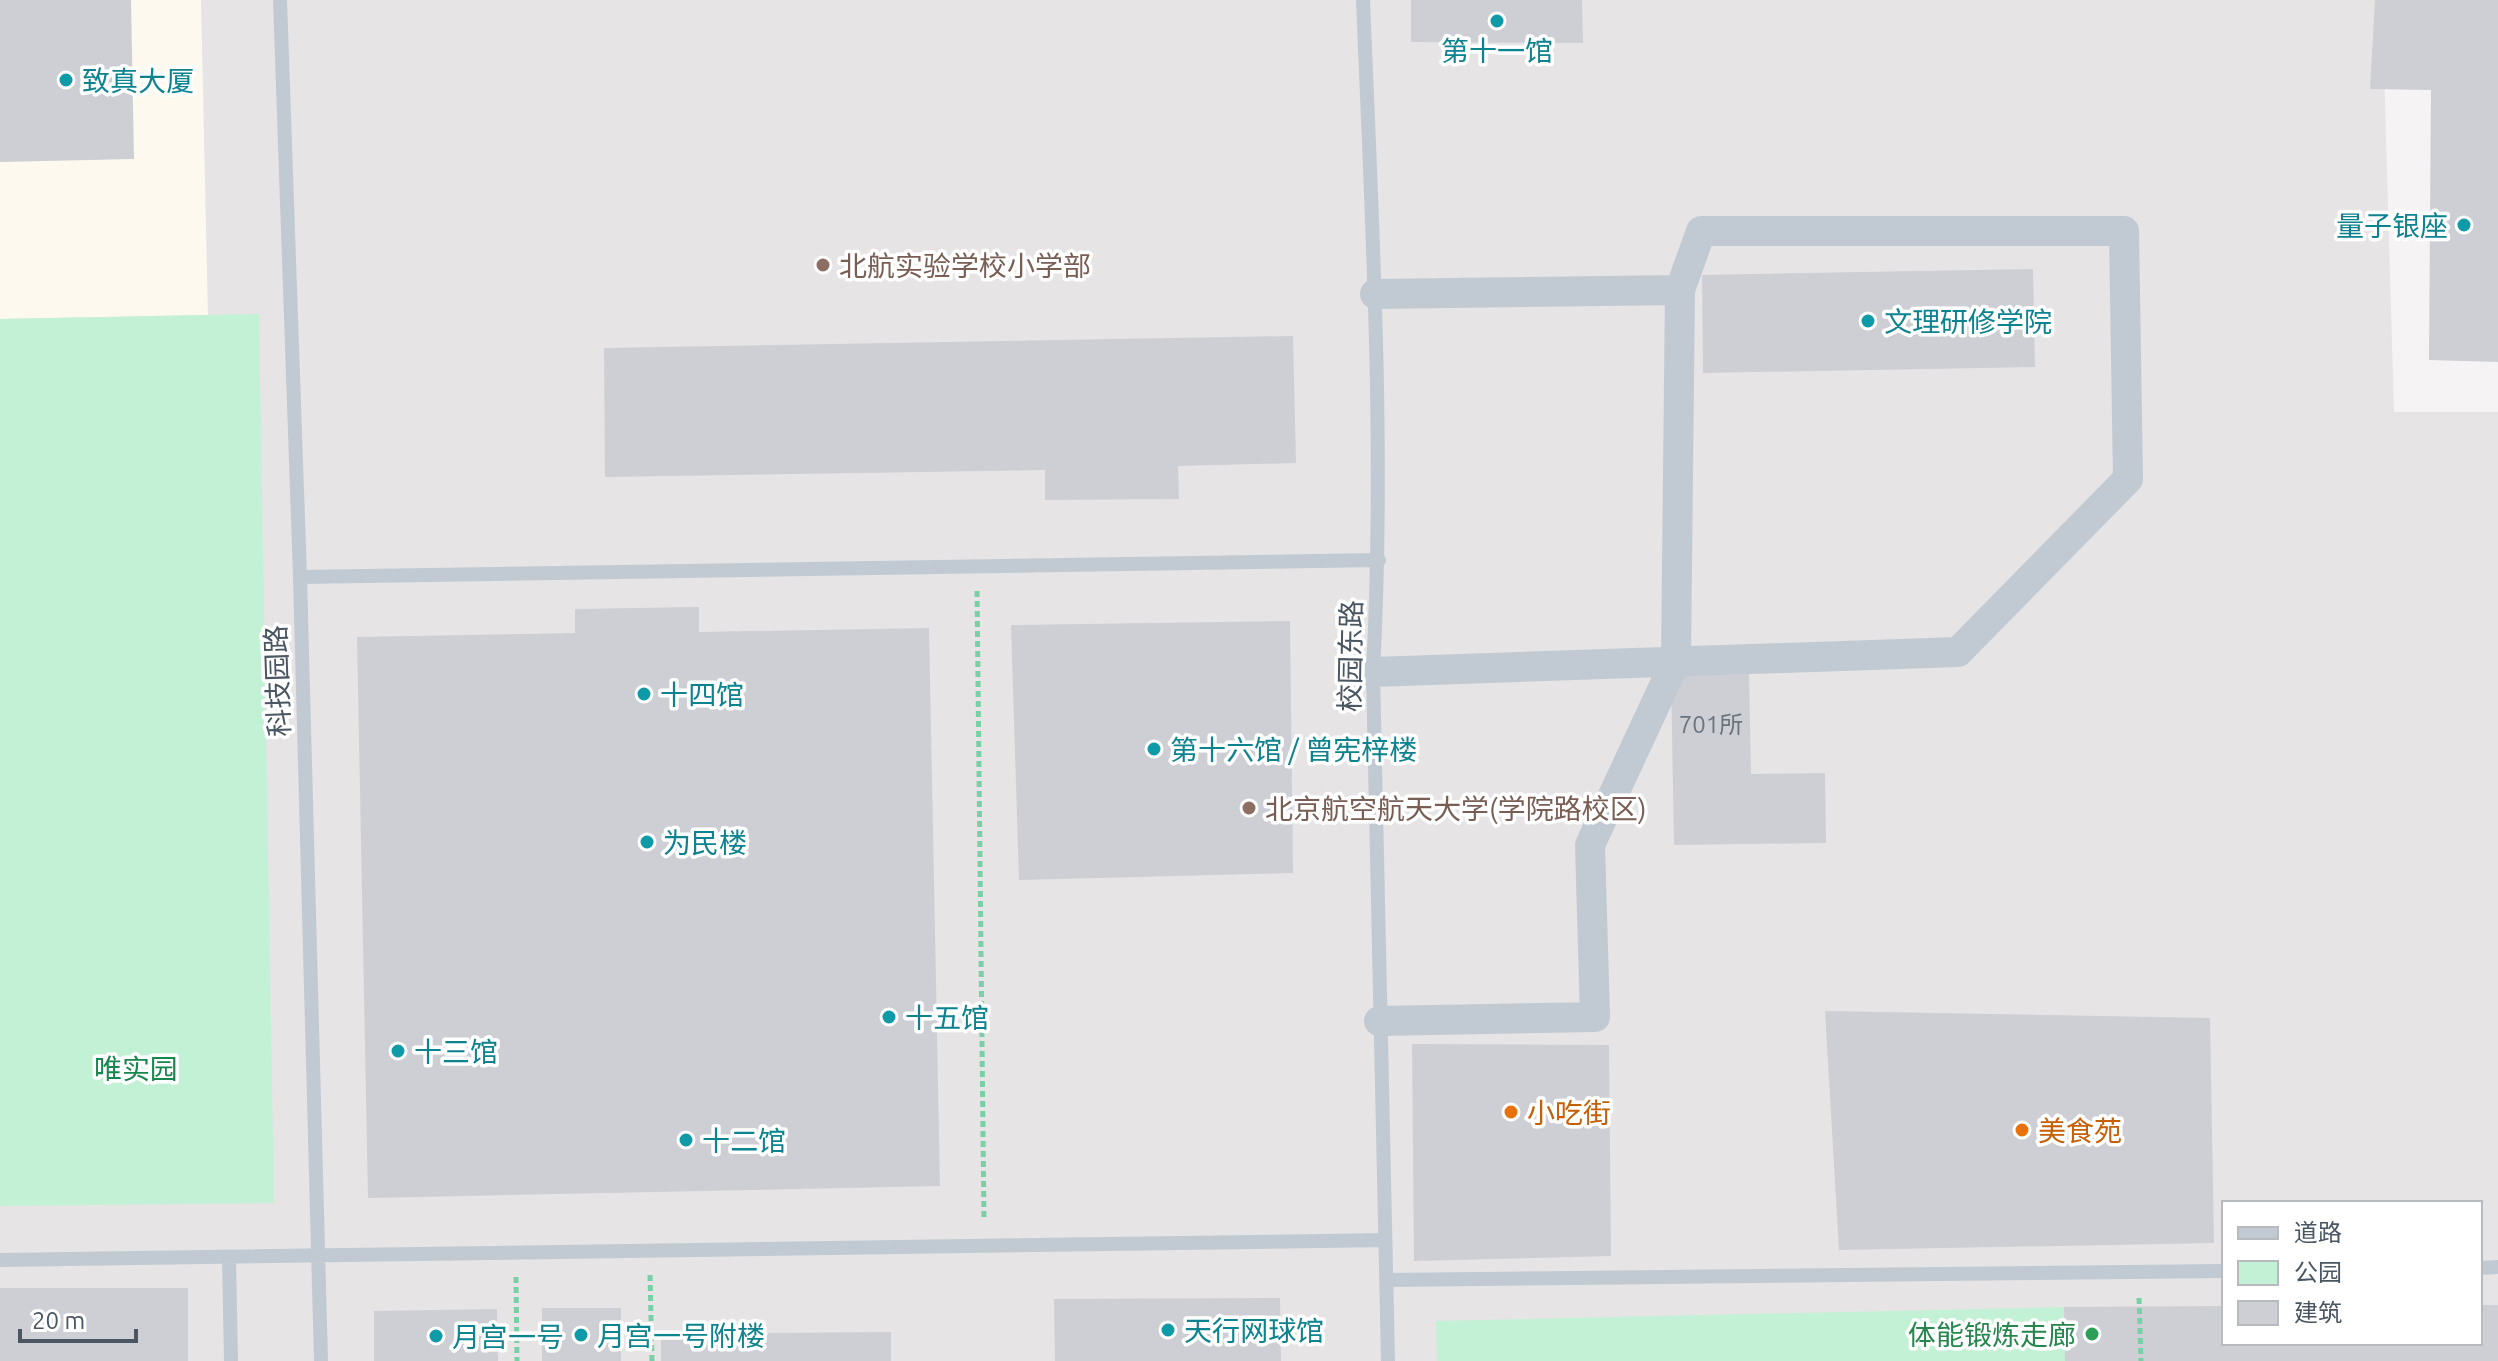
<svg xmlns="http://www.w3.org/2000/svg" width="2498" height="1361" font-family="Ubuntu,'Noto Sans SC',sans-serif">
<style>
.commercial{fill:#fdf9ef}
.education{fill:#e6e4e5;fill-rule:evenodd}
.green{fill:#c3f1d5}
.building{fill:#cdcfd5}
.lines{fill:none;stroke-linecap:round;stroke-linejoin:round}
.path{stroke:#7ad0a6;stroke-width:5;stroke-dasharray:6 4;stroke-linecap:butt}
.lane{stroke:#c1cad2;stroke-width:14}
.street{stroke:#c1cad2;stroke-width:30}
.culture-dot{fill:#0f9aa8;stroke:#fff;stroke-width:3}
.education-dot{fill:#8d6e63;stroke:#fff;stroke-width:3}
.food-dot{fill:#e8710a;stroke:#fff;stroke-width:3}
.leisure-dot{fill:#2e9e5b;stroke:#fff;stroke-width:3}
.labels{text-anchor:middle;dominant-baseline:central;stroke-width:7;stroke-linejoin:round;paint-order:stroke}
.number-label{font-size:24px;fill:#6b747e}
.culture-label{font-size:28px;fill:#0d838f;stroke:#fff;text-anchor:start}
.education-label{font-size:28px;fill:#785e54;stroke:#fff;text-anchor:start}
.street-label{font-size:28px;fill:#4a5661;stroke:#fff}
.park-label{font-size:28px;fill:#17864f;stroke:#fff}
.food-label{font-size:28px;fill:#c56008;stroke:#fff;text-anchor:start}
.leisure-label{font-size:28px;fill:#27864d;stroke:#fff;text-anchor:end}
</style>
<rect width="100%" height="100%" fill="#f5f3f3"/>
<!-- commercial -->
<path class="commercial" d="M0 0H201L208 315 0 319Z"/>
<!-- education -->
<path class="education" d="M201 0H2382L2394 412H2498V1361H0V319L208 315ZM2224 1203H2480V1343H2224Z"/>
<!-- green -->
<path class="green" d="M259 314 274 1203 0 1206V319Z
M2064 1307 2065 1361H1437L1436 1321Z"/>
<!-- building -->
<path class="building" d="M0 0H131L134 159 0 162Z
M1411 0H1582L1583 43 1411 42Z
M2375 0H2498V362L2429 360 2431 90 2370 89Z
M2033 269 2035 367 1703 373 1702 275Z
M1293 336 1296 463 1178 466 1179 499 1045 500V470L605 477 604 348Z
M699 607V632L929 628 940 1186 368 1198 357 637 575 633V609Z
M1290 621 1293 873 1019 880 1011 625Z
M1749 674 1751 774 1825 773 1826 843 1674 845 1671 676Z
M1825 1011 2210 1018 2214 1243 1839 1250Z
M1412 1044 1609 1045 1611 1256 1414 1261Z
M0 1288H188V1361H0Z
M1280 1298 1281 1361H1055L1054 1299Z
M2480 1305H2498V1361H2065L2064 1307 2224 1306V1343H2480Z
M542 1308H621V1361H542Z
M497 1309 498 1361H374V1311Z
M891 1332V1361H661V1334Z"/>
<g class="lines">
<!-- path -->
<path class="path" d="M977 591 984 1221
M650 1275 652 1361
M516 1277 517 1361
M2139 1298 2141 1361"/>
<!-- lane -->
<path class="lane" d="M280 0 300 577 321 1361
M1363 0C1372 224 1385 448 1373 672L1388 1361
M300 577 1379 560
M229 1258 231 1361
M0 1260 1385 1240
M2480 1268 2498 1267
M1386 1280 2224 1271"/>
<!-- street -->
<path class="street" d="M1375 294 1680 290 1676 660 1590 845 1595 1017 1379 1021
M1373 672 1958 652 2128 479 2124 231H1701L1680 290"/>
</g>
<!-- markers -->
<g class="culture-dot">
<circle cx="1497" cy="21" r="8"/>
<circle cx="66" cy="80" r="8"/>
<circle cx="2464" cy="225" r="8"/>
<circle cx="1868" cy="321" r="8"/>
<circle cx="644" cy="694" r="8"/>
<circle cx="1154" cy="749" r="8"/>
<circle cx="647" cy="842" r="8"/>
<circle cx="889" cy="1017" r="8"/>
<circle cx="398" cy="1051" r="8"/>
<circle cx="686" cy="1140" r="8"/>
<circle cx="1168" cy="1330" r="8"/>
<circle cx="581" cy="1335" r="8"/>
<circle cx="436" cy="1336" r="8"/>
</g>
<g class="education-dot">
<circle cx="823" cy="265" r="8"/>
<circle cx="1249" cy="808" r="8"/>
</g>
<g class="food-dot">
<circle cx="1511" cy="1112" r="8"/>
<circle cx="2022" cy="1130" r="8"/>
</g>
<circle class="leisure-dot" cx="2092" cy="1334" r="8"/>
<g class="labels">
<!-- number labels -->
<g class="number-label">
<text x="1711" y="724">701所</text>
</g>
<!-- culture labels -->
<g class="culture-label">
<text x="1497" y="50" text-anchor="middle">第十一馆</text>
<text x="82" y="80">致真大厦</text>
<text x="2448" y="225" text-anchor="end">量子银座</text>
<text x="1884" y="321">文理研修学院</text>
<text x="660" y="694">十四馆</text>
<text x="1170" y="749">第十六馆 / 曾宪梓楼</text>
<text x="663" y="842">为民楼</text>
<text x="905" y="1017">十五馆</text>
<text x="414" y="1051">十三馆</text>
<text x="702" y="1140">十二馆</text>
<text x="1184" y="1330">天行网球馆</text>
<text x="597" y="1335">月宫一号附楼</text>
<text x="452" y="1336">月宫一号</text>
</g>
<!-- education labels -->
<g class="education-label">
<text x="839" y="265">北航实验学校小学部</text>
<text x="1265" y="808">北京航空航天大学(学院路校区)</text>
</g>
<!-- street labels -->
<g class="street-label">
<text transform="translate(1350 656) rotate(-89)">校园东路</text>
<text transform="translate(277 681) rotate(-92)">科技园路</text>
</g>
<!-- park labels -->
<g class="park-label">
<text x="136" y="1068">唯实园</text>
</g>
<!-- food labels -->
<g class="food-label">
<text x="1527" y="1112">小吃街</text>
<text x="2038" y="1130">美食苑</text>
</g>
<!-- leisure labels -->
<g class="leisure-label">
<text x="2076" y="1334">体能锻炼走廊</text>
</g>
</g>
<!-- legend -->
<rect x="2222" y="1201" width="260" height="144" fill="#ffffff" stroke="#b7bbc0" stroke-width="2"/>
<rect x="2238" y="1227" width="40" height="12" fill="#c1cad2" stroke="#b7bbc0" stroke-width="2"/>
<text x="2294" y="1241" font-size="24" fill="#4a5661">道路</text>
<rect x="2238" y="1261" width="40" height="24" fill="#c3f1d5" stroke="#b7bbc0" stroke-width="2"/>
<text x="2294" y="1281" font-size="24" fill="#4a5661">公园</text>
<rect x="2238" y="1301" width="40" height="24" fill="#cdcfd5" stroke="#b7bbc0" stroke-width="2"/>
<text x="2294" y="1321" font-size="24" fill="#4a5661">建筑</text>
<!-- scale -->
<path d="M20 1329v12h116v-12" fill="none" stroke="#4a5661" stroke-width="4"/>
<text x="32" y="1329" font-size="24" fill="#4a5661" stroke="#ffffff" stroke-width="6" paint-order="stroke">20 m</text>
</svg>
